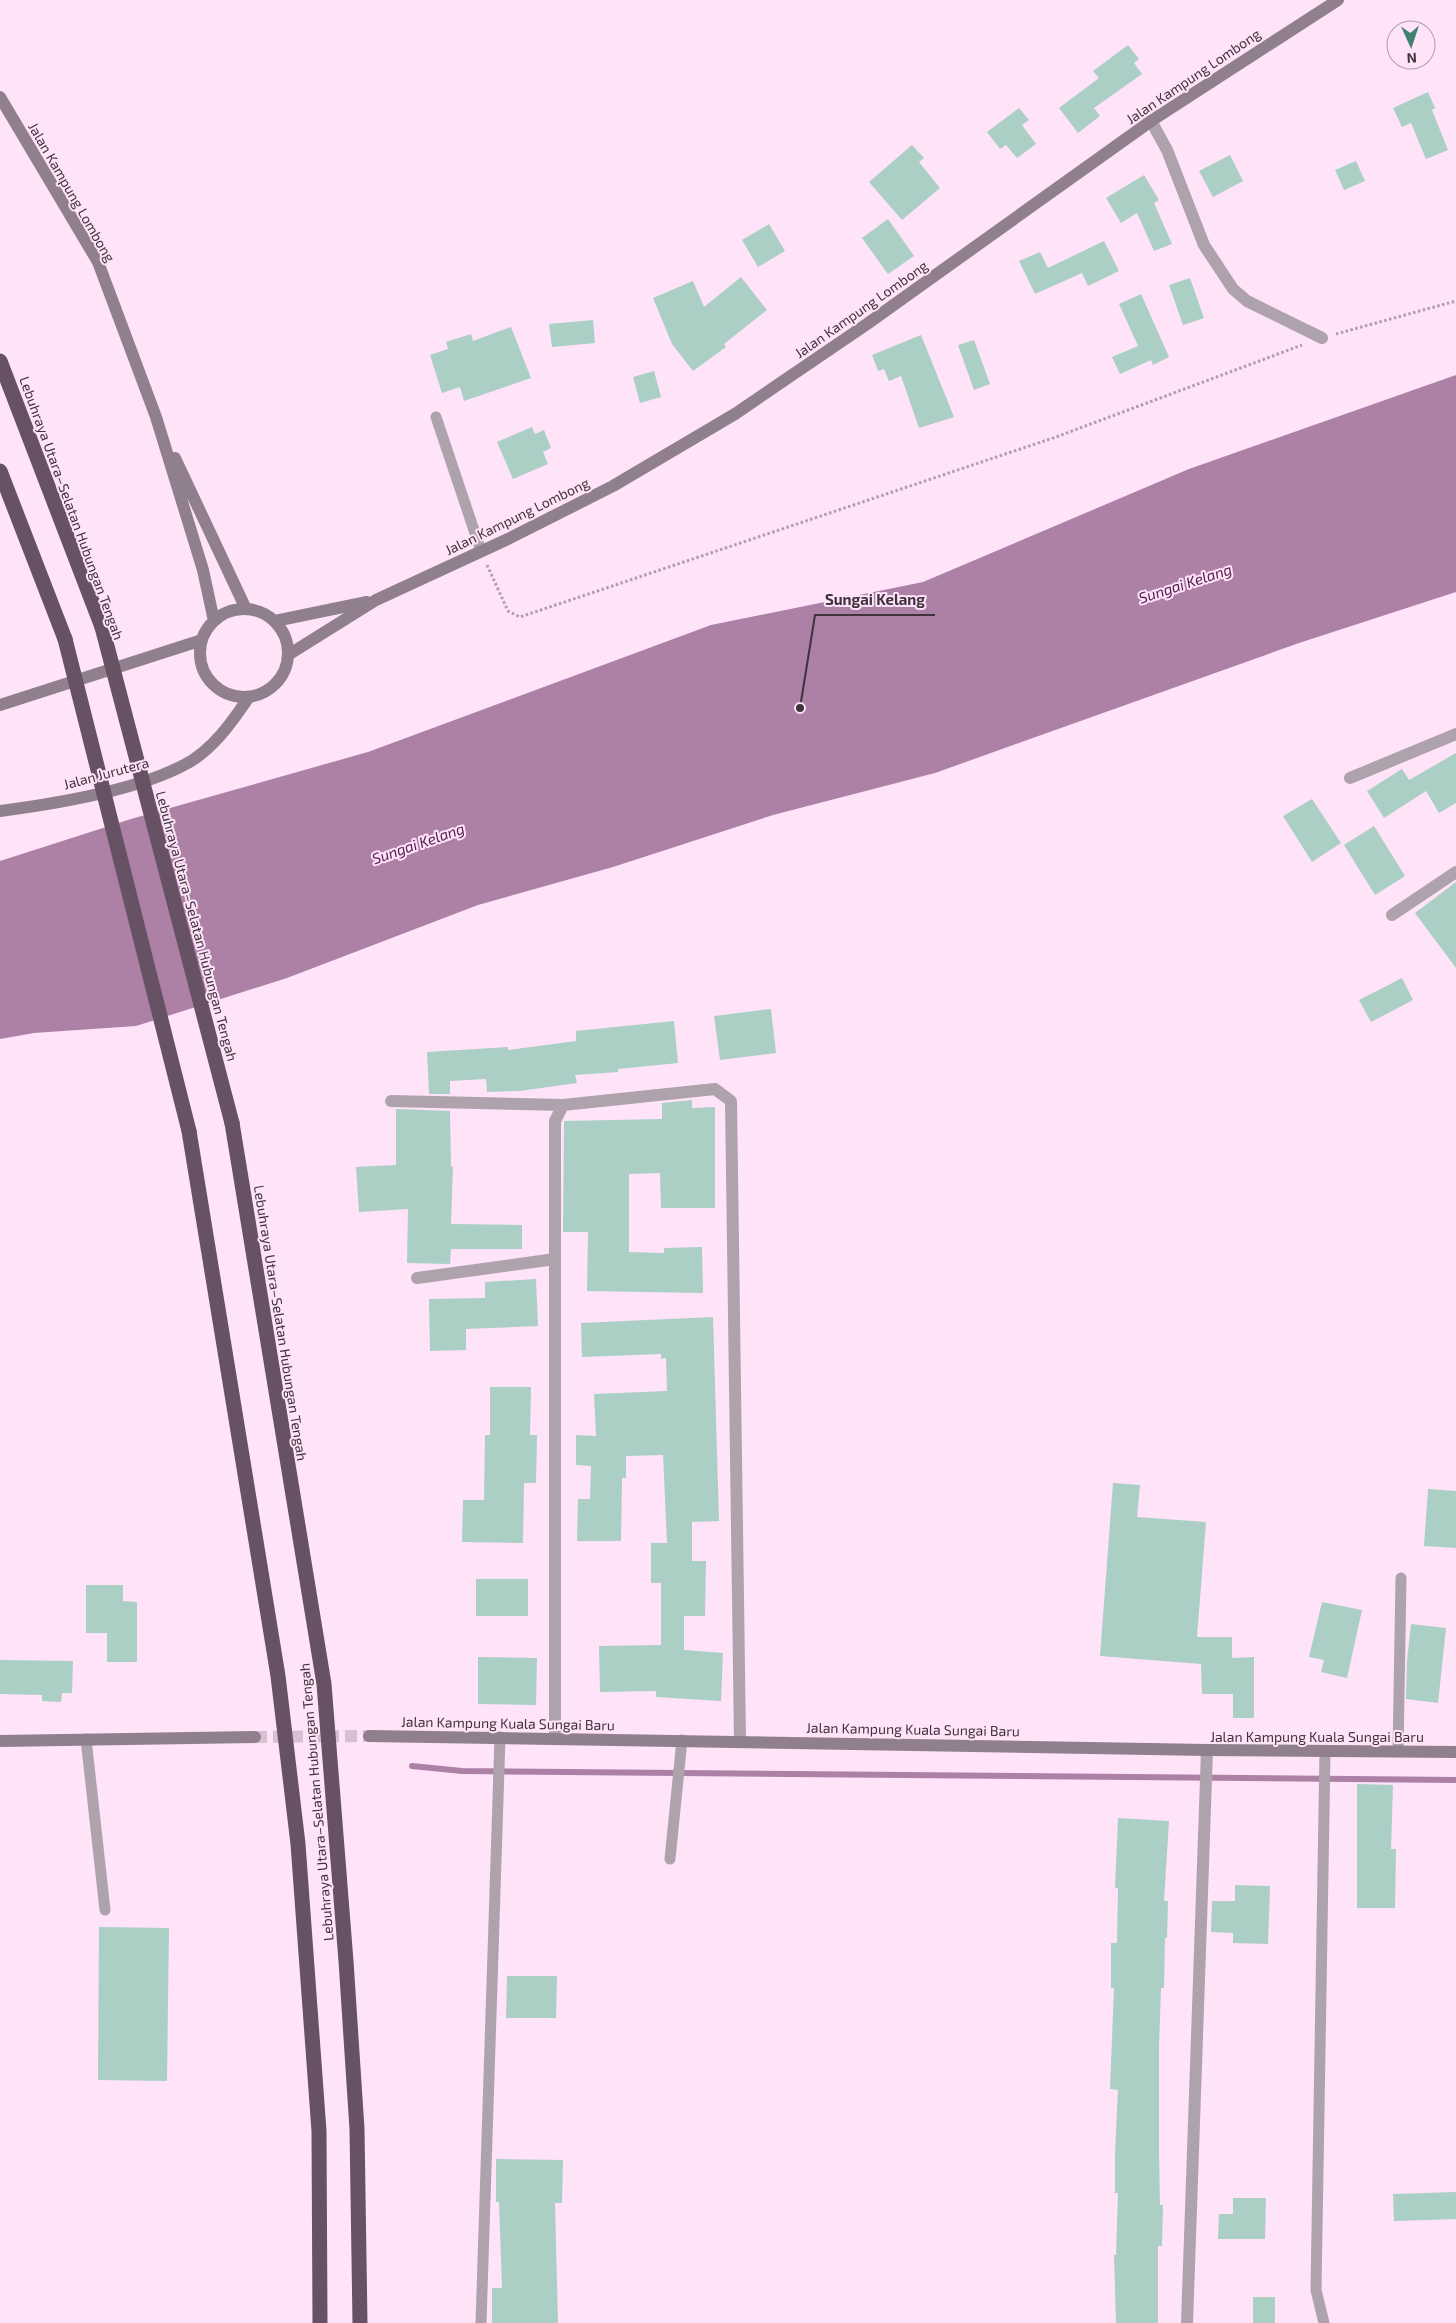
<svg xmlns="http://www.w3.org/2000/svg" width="1456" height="2323" font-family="'Exo 2',sans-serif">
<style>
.water{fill:#ad80a6}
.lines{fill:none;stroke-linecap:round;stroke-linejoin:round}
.stream{stroke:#ad80a6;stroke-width:6}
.building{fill:#abcfc4}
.secondary-tunnel{stroke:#d8c0d3;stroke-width:12;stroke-dasharray:12 6;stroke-linecap:butt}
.path{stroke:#b19dae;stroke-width:3;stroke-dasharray:2.5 2.5;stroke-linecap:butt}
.lane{stroke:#aea3ac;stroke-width:11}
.street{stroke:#aea3ac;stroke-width:12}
.secondary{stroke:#907f8d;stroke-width:12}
.highway{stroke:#675164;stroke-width:15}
.highway-bridge{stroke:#675164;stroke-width:15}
.labels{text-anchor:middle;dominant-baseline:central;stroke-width:4;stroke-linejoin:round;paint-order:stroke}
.street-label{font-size:14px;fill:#3f343d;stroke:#fee3f9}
.water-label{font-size:15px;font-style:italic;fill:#521b4d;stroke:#fee3f9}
.leader{fill:none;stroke:#3f343d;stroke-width:2}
.callout-dot{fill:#3f343d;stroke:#fee3f9;stroke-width:2}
.callout-label{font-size:15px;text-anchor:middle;font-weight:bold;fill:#3f343d;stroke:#fee3f9;stroke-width:4;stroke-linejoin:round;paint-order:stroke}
</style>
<rect width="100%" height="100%" fill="#fee3f9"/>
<!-- water -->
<path class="water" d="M1456 375V592L1299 643 935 773 773 815 613 867 478 905 287 978 136 1026 34 1033 0 1039V861L131 819 368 752 711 625 923 582 1189 469Z"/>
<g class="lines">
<!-- stream -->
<path class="stream" d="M412 1766 462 1771 1456 1780"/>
</g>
<!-- building -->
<path class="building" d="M1128 45 1139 59 1134 63 1142 74 1094 108 1100 116 1078 133 1059 108 1099 78 1093 71Z
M1428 92 1435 108 1432 110 1448 150 1426 159 1411 123 1402 127 1393 108Z
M1019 108 1029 120 1022 125 1036 144 1017 158 1006 145 1000 149 987 132Z
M912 145 924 158 919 162 940 188 902 220 869 182Z
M1230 155 1243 181 1213 197 1199 171Z
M1356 161 1365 181 1344 190 1335 170Z
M1144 175 1159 200 1154 203 1172 244 1154 251 1137 213 1121 223 1106 198Z
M888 219 914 256 888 274 862 238Z
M769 224 785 251 758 267 742 240Z
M1104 241 1119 271 1088 286 1082 273 1035 294 1019 261 1040 252 1048 268Z
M741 277 767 310 724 344 726 347 693 371 672 344 653 298 693 281 704 307Z
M1190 278 1204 318 1183 325 1169 285Z
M1141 294 1169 357 1153 365 1151 360 1120 374 1112 357 1138 346 1119 304Z
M593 320 595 343 552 347 549 324Z
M511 327 531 378 464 401 460 387 442 393 430 355 448 349 446 342 471 334 473 341Z
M921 335 954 417 919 428 901 376 889 381 884 369 878 371 872 355Z
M974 340 990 384 974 390 958 345Z
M654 371 661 397 640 403 633 377Z
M532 427 535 434 544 430 551 448 543 452 548 464 513 479 497 442Z
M1456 753V803L1439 813 1426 791 1384 818 1367 791 1402 769 1409 780Z
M1312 799 1341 843 1312 862 1283 816Z
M1374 826 1405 876 1375 895 1344 845Z
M1456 882V968L1415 913Z
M1402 978 1413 1000 1371 1022 1359 1000Z
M771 1009 776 1053 720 1060 714 1016Z
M674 1021 678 1063 618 1069V1072L575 1075 577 1083 520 1091 487 1092 486 1079 450 1081V1094H429L427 1052 508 1047V1050L576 1041V1031Z
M692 1100V1108L715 1107V1208H661L660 1173 629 1174V1252L664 1253V1248L702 1247 703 1293 587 1291 588 1232H563L564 1121 662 1119V1103Z
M396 1109 450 1111 451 1166 453 1167 451 1224 522 1225V1249H451L450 1264 407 1263 408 1209 359 1212 356 1167 396 1165Z
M536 1279 538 1326 466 1329V1350L430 1351 429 1299 485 1298V1282Z
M713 1317 719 1521 692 1522V1561H706L705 1616H684V1650L723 1653 721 1701 656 1697V1691L600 1692 599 1646 661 1645V1583H651V1543H667L663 1455 626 1456V1478H622L621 1541H577L578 1499H590L591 1466 576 1465V1435L596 1436 594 1394 667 1391 666 1358 661 1359V1354L582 1357 581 1323Z
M490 1387H531L530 1435H537L536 1483H524L523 1543 462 1542 463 1500H484L485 1435H490Z
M1113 1483 1140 1485 1137 1517 1206 1522 1197 1637H1232V1658L1254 1657V1718H1233V1694H1202L1201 1664 1100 1656Z
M1428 1489 1456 1491V1548L1424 1546Z
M476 1579H528V1616H476Z
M86 1585H123V1601L137 1602V1662H107V1633H86Z
M1322 1602 1362 1610 1347 1678 1321 1672 1324 1660 1309 1657Z
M1411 1624 1446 1628 1438 1703 1406 1699 1407 1661Z
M478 1657 537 1658 536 1705 478 1704Z
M0 1660 73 1661 72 1693H62L61 1702 42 1701V1695L0 1694Z
M1357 1784 1393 1785 1391 1849H1396L1395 1908H1357Z
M1118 1818 1169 1821 1164 1901H1168L1167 1938H1165L1164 1988H1161L1159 2047V2152L1160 2205H1163L1162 2246H1158V2323H1116L1114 2255H1116L1118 2193H1115V2153L1118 2090 1110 2089 1114 1988H1111V1943H1117L1118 1888H1115Z
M1235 1885 1270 1886 1268 1944 1233 1943V1933L1211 1932 1212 1901H1235Z
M99 1927 169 1928 167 2081 98 2080Z
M507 1976H557L556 2018H506Z
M496 2159 563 2160 562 2203H555L558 2323H492V2288H502L499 2202H496Z
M1456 2192V2219L1394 2221 1393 2194Z
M1233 2198H1266L1265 2239H1218L1219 2214H1233Z
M1253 2297H1275V2323H1253Z"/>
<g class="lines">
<!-- secondary-tunnel -->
<path class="secondary-tunnel" d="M255 1737 369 1736"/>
<!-- path -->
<path class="path" d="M1336 334 1456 301
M487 565 508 611 520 617 1056 437 1302 345"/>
<!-- lane -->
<path class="lane" d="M436 417 481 551
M86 1739 105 1910
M1398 1751 1401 1578
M670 1859 682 1740
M481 2323 500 1737
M1324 2323 1316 2290 1325 1751"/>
<!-- street -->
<path class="street" d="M1151 121 1167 150 1204 245 1233 289 1247 301 1322 338
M1350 778 1456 734
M1392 915 1456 872
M391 1101 563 1105
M417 1278 555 1259
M555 1738V1121L563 1105 715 1089 731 1101 740 1741
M1187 2323 1207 1750"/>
<!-- secondary -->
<path class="secondary" d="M0 97 98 262 156 417 203 570 214 621
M175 458 246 609
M200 653a44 44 0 1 1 88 0a44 44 0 1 1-88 0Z
M275 621 367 602
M288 655 376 600 508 539 613 486 735 414 867 324 1151 121 1338 0
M0 705 202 640
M0 811C54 804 137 790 184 765 212 751 232 722 249 697
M369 1736 1207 1750 1456 1752
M0 1741 255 1737"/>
<!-- highway -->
<path class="highway" d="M0 361 102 627
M0 471 65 639
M232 1123 324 1684 346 1961 357 2129 360 2323
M189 1131 278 1676 298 1844 319 2131 320 2323"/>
<!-- highway-bridge -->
<path class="highway-bridge" d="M102 627 232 1123
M65 639 189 1131"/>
</g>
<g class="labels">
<!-- street labels -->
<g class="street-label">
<text transform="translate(1193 76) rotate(-34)">Jalan Kampung Lombong</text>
<text transform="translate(72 192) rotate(60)">Jalan Kampung Lombong</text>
<text transform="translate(861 309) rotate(-35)">Jalan Kampung Lombong</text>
<text transform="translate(72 508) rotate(70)">Lebuhraya Utara–Selatan Hubungan Tengah</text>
<text transform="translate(517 516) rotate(-26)">Jalan Kampung Lombong</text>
<text transform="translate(106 773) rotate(-15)">Jalan Jurutera</text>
<text transform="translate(197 926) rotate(75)">Lebuhraya Utara–Selatan Hubungan Tengah</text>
<text transform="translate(281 1323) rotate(81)">Lebuhraya Utara–Selatan Hubungan Tengah</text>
<text transform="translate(508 1723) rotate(1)">Jalan Kampung Kuala Sungai Baru</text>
<text transform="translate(913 1729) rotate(1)">Jalan Kampung Kuala Sungai Baru</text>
<text x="1317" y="1736">Jalan Kampung Kuala Sungai Baru</text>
<text transform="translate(316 1802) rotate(-95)">Lebuhraya Utara–Selatan Hubungan Tengah</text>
</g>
<!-- water labels -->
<g class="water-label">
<text transform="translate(1185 583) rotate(-18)">Sungai Kelang</text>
<text transform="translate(418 843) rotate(-19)">Sungai Kelang</text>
</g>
</g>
<!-- callouts -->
<path class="leader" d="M800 708L815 615H935"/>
<circle class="callout-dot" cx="800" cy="708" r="5"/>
<g class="callout-label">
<text x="875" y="605">Sungai Kelang</text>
</g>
<!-- north arrow -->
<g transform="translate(1411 45) rotate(177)"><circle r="24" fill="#fee3f9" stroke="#b29dae"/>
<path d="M0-4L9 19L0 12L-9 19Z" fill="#408171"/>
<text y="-8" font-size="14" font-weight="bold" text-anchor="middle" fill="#3f343d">N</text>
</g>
</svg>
